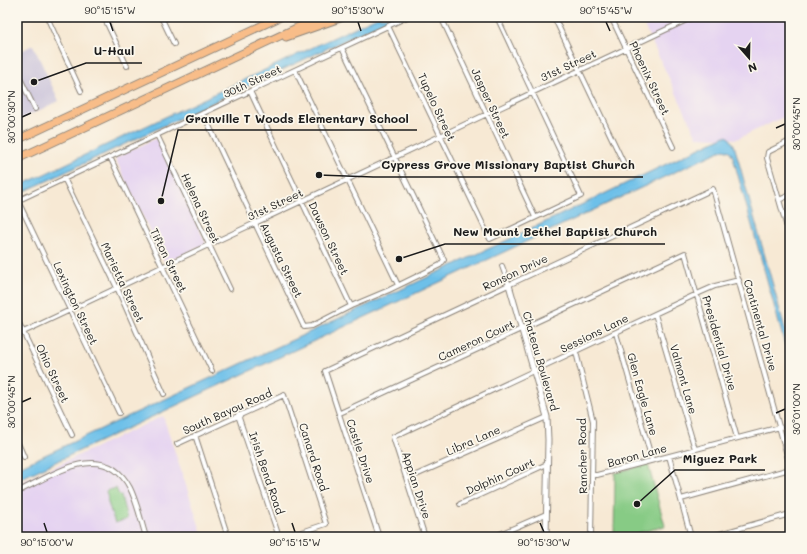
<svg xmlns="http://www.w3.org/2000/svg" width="807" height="554" font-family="Mali,sans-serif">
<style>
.built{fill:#e5d3f1}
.industrial{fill:#c7c0d9}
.green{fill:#87cb85;stroke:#527450}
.water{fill:#6dc0e9;stroke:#446e82}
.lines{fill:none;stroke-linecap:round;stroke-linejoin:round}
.minor-casing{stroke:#8a8278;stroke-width:6}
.tertiary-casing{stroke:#8a8278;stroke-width:7}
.motorway-casing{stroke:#8a8278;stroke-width:9}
.minor{stroke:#fff;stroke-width:4}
.tertiary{stroke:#fff;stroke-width:5}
.motorway{stroke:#f8bd89;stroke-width:7}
.ticks{fill:none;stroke:#1c1c1c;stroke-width:1.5}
.labels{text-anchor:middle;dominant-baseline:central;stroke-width:3.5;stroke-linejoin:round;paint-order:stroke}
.street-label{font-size:11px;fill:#1c1c1c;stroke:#fbf7ec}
.leader{fill:none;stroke:#1c1c1c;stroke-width:1.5}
.callout-dot{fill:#1c1c1c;stroke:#fbf7ec;stroke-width:1.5}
.callout-label{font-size:12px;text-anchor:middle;font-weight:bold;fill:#1c1c1c;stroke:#fbf7ec;stroke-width:3.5;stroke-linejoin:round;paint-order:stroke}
.neatline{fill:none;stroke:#1c1c1c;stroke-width:1.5}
.ticks-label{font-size:10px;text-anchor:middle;fill:#1c1c1c}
</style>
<rect width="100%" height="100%" fill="#fbf7ec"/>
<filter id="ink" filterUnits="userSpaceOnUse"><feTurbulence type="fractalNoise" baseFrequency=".025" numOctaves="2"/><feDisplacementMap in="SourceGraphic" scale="8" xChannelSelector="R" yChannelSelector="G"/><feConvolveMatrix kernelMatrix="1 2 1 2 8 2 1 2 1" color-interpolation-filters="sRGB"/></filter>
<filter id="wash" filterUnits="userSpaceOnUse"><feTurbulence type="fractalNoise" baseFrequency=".012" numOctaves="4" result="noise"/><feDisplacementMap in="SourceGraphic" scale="16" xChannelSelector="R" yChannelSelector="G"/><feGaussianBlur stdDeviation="0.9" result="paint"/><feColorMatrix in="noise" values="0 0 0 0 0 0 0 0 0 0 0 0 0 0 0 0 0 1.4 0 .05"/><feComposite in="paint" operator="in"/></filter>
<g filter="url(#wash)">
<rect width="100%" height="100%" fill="#f7e9d4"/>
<!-- built -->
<path class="built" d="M640 17H790V114L737 139 697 137Z
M157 138 206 244 165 263 115 158Z
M163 416 203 537H17V484Z"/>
<!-- industrial -->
<path class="industrial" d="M33 45 59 101 17 121V53Z"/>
<!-- green -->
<path class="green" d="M648 464 665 526 627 536 614 537 615 473Z
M116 488 119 495 121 496 127 519 115 523 107 500 108 499 106 491Z"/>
<!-- water -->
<path class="water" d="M377 17H394L17 195V187Z
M725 136 729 137 734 145 790 347V363L733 157 730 151 724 149 17 480V468L514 237Z"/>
</g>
<g filter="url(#ink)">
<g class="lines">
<defs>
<path id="minor" d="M47 17 81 91
M104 17 127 66
M161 17 174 44
M441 17 535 217
M554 17 626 168
M611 17 673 147
M388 26 490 239 581 196 497 17
M295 70 398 285
M17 72 35 109
M250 91 351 306
M203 113 304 327 312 326 351 306 389 290 440 265 444 260 342 48
M157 135 230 289
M790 141 768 152 767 158 790 238
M110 157 212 371
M64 178 119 292 164 394
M779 200 790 195
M17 201 407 17
M18 201 119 413
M502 266 509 285
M655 314 695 449
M17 319 72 435
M616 333 652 460
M17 335 693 17
M576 352 593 421 591 537
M340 413 685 253 737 438
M238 415 279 537
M195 435 228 537
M17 441 24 457
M177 444 284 395 326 524 287 537
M669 456 691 537
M592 475H597L780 427
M407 479 547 417
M17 492C51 476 104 438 130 488 137 502 141 521 146 537
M681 499 790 469
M460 504 547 464
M379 537 325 371 713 189 790 466
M425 537 393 437 697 294 715 286 739 280
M493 537 546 514
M709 537 790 514"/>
<path id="tertiary" d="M509 285 547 417 548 440 546 537"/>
<path id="motorway" d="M286 37 343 17
M17 140 280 17
M17 159 320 17"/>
</defs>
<!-- minor casing -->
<use href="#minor" class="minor-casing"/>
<!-- tertiary casing -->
<use href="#tertiary" class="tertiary-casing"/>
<!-- motorway casing -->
<use href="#motorway" class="motorway-casing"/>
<!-- minor -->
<use href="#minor" class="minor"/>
<!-- tertiary -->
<use href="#tertiary" class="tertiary"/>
<!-- motorway -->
<use href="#motorway" class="motorway"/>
</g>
</g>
<!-- ticks -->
<path class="ticks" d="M110 22 113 31M358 22 361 31M606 22 610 31M22 117 31 113M776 128 785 124M22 402 31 398M776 413 785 409M44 523 47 532M292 523 295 532M540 523 544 532"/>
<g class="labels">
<!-- street labels -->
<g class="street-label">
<text transform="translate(568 65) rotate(-25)">31st Street</text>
<text transform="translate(650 78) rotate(65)">Phoenix Street</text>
<text transform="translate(252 81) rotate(-25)">30th Street</text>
<text transform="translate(491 103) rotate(65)">Jasper Street</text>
<text transform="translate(437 107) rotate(65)">Tupelo Street</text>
<text transform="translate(275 204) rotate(-25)">31st Street</text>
<text transform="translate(201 208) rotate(65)">Helena Street</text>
<text transform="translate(329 238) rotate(65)">Dawson Street</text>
<text transform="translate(169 260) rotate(64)">Tifton Street</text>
<text transform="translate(282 260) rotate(64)">Augusta Street</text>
<text transform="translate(515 272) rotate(-25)">Ronson Drive</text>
<text transform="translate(123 282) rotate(65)">Marietta Street</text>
<text transform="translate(76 303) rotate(65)">Lexington Street</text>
<text transform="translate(761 325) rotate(74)">Continental Drive</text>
<text transform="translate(594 333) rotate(-26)">Sessions Lane</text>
<text transform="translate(476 340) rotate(-25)">Cameron Court</text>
<text transform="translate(720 343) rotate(74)">Presidential Drive</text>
<text transform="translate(541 361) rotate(74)">Chateau Boulevard</text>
<text transform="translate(53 373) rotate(65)">Ohio Street</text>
<text transform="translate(684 379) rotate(74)">Valmont Lane</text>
<text transform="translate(643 394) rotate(74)">Glen Eagle Lane</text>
<text transform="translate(227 411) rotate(-24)">South Bayou Road</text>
<text transform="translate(473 440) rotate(-24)">Libra Lane</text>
<text transform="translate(361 451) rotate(72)">Castle Drive</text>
<text transform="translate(637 455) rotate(-15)">Baron Lane</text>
<text transform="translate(582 456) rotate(-91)">Rancher Road</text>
<text transform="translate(314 457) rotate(72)">Canard Road</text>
<text transform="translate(267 473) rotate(71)">Irish Bend Road</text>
<text transform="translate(500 476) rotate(-24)">Dolphin Court</text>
<text transform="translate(417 485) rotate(72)">Appian Drive</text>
</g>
</g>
<!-- callouts -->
<path class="leader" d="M34 82L86 63H142M161 201L178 130H417M319 175L373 177H643M399 259L445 244H665M637 504L675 470H765"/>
<g class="callout-dot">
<circle cx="34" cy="82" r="4"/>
<circle cx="161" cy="201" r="4"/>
<circle cx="319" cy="175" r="4"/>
<circle cx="399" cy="259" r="4"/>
<circle cx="637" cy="504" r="4"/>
</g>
<g class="callout-label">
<text x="114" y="55">U-Haul</text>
<text x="297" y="123">Granville T Woods Elementary School</text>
<text x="508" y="169">Cypress Grove Missionary Baptist Church</text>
<text x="555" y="236">New Mount Bethel Baptist Church</text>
<text x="720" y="463">Miguez Park</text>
</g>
<!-- margin -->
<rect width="807" height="554" fill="none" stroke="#fbf7ec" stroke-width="44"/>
<!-- north arrow -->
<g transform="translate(749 58) rotate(160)" stroke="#fbf7ec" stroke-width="3" paint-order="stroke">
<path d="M0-3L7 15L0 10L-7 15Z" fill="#1c1c1c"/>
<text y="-6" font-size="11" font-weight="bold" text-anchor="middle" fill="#1c1c1c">N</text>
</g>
<rect x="22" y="22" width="763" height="510" class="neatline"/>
<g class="ticks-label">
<text x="110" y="14">90°15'15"W</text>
<text x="358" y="14">90°15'30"W</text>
<text x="606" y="14">90°15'45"W</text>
<text transform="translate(11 117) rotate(-90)" y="4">30°00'30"N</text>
<text transform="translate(796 124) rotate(-90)" y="4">30°00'45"N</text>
<text transform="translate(11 402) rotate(-90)" y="4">30°00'45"N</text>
<text transform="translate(796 409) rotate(-90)" y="4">30°01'00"N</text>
<text x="47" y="546">90°15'00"W</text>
<text x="295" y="546">90°15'15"W</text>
<text x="544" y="546">90°15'30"W</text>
</g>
</svg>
